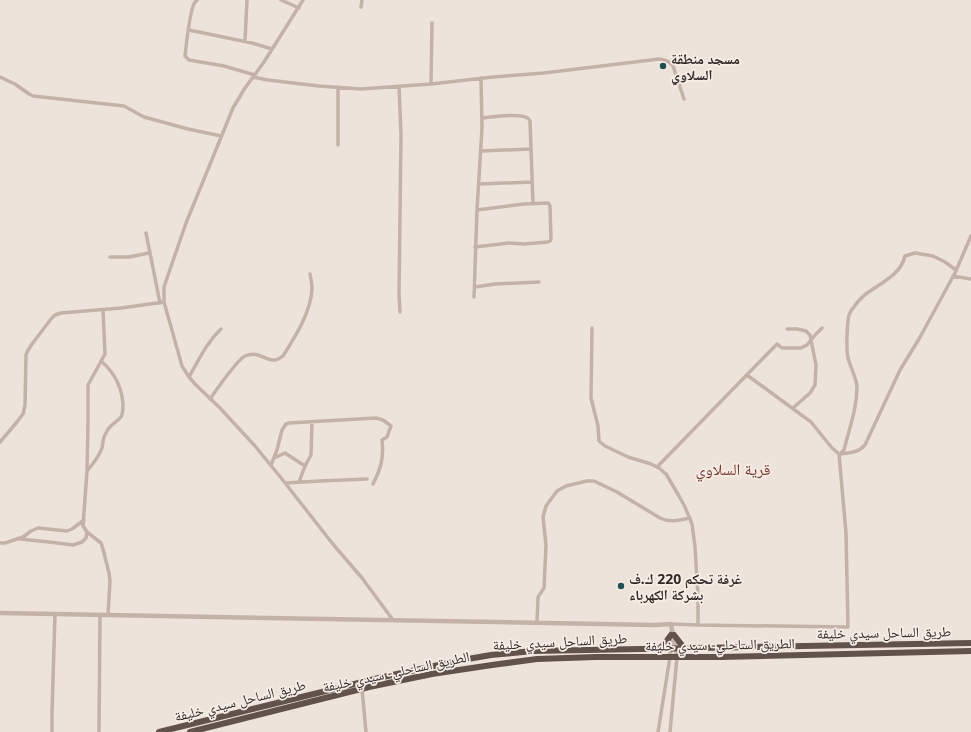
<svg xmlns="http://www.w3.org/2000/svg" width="971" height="732" font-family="'Open Sans','Noto Naskh Arabic',sans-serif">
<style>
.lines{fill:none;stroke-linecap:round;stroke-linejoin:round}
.minor{stroke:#c4b2a8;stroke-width:3.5}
.tertiary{stroke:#c4b2a8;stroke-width:4.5}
.trunk{stroke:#62524c;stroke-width:6}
.poi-dot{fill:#224e4d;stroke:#f6ede6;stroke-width:1.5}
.labels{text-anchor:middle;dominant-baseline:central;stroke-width:3.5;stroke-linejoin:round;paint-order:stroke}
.poi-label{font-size:14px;font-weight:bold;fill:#322a27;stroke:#f6ede6;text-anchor:start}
.street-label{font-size:14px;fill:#322a27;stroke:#f6ede6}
.quarter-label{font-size:16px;fill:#76362b;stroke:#f6ede6}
</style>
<rect width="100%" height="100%" fill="#eee3da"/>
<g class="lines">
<!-- minor -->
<path class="minor" d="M197 0C197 1 196 1 195 2 190 8 186 47 185 56L189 60 224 66 255 75
M281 0 299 8
M303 0 264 62 245 88 233 108 186 223 164 287V302L182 366 189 377 195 384 220 408 255 446 282 479 332 543 362 578 393 620
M361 7 362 0
M189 30 252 43 272 49
M245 41 247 0
M0 77 15 84 29 94 33 96 124 106 144 117 188 129 221 136
M253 77 268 80 319 86 361 89 431 84 493 77 544 73 659 59C666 60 669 61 673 66L684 99
M431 84 432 23
M399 86 401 135 399 295 400 312
M482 118C492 117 517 113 525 117 528 118 528 118 530 121L533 204
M338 145V87
M481 151 530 149
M479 184 532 182
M146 233 160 303
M475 247 509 243 524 244 548 242 550 241 551 239 550 206 549 204 548 203 524 204 477 210
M110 257H129L149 253
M953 276 971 279
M475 287 495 284 539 282
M474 297 477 210 482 128 481 78
M103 310 105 354 88 385V423L87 471 83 526 87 532 101 543 103 549 109 573 110 581 108 615
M592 328 591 398 598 426 599 441 605 446 628 457 651 464 659 468 666 474 679 496 685 507 692 524 695 547 698 597V625
M787 329H797L806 331 810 335 816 365 815 385 810 393 793 408
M747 375 811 422 832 448 839 454C849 453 858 453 865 445L900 370 919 339 955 273 971 236
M189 377C199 360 206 343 221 329
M210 399C217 389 237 360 245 356 259 350 265 361 275 360 278 360 281 357 283 356 295 337 311 312 312 289 312 284 311 279 310 274
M0 442 17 422 23 414 25 405 26 355 27 352 32 344 51 319 55 315 61 313 121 308 164 302
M840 454 844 450C849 429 857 409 857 387 857 380 850 366 848 358 846 350 847 323 849 315 850 312 852 309 854 307 866 286 899 282 905 256L915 253 933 256 945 262 956 270
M274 458 285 453 305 466 299 482
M271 465 277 450 282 430 286 424 289 423 376 418 383 420 391 426 387 437 382 440C384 458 381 468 373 484
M305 466 311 455 312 422
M657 467 777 344 782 348H801L807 345 816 334 822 328
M87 471C93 464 99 457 102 448 103 443 103 437 106 433 109 425 116 423 121 417 123 413 123 408 123 405 122 387 114 372 101 361
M285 483 320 481 367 479
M20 539 49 542 73 545 82 542 86 538 87 532
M0 543H5L23 537 31 531 38 528 67 531 72 529 84 520
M537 622 538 597 544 588 546 545 543 517 546 506 557 491 566 486 587 481H594L617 492 660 518C670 523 679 520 690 518
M671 624 698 625 848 627 846 533 839 454
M362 689 366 732
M52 732V713L55 614
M99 732 100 615
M658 732 670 657
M670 732 677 657"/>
<!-- tertiary -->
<path class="tertiary" d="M0 613 654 625 671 624 672 630 670 657
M675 637 677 657"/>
<!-- trunk -->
<path class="trunk" d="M674 635 685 649
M659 649 665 643 671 635
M159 732 383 677 462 660 491 655 533 651 971 643
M190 732 369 687 432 674 492 665 537 659 596 657H721L971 651"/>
</g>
<!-- markers -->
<g class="poi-dot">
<circle cx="663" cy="66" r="4"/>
<circle cx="621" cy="586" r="4"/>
</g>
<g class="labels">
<!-- poi labels -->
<g class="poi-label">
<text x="671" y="58">مسجد منطقة<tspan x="671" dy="16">السلاوي</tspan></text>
<text x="629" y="578">غرفة تحكم 220 ك.ف<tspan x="629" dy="16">بشركة الكهرباء</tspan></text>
</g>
<!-- street labels -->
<g class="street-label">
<text transform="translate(884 632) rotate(-1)">طريق الساحل سيدي خليفة</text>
<text transform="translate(560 641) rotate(-3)">طريق الساحل سيدي خليفة</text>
<text transform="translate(720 644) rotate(-1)">الطريق الساحلي- سيدي خليفة</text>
<text transform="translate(396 671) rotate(-12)">الطريق الساحلي- سيدي خليفة</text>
<text transform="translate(240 700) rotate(-14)">طريق الساحل سيدي خليفة</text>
</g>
<!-- quarter labels -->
<g class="quarter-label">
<text x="733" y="469">قرية السلاوي</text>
</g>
</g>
</svg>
